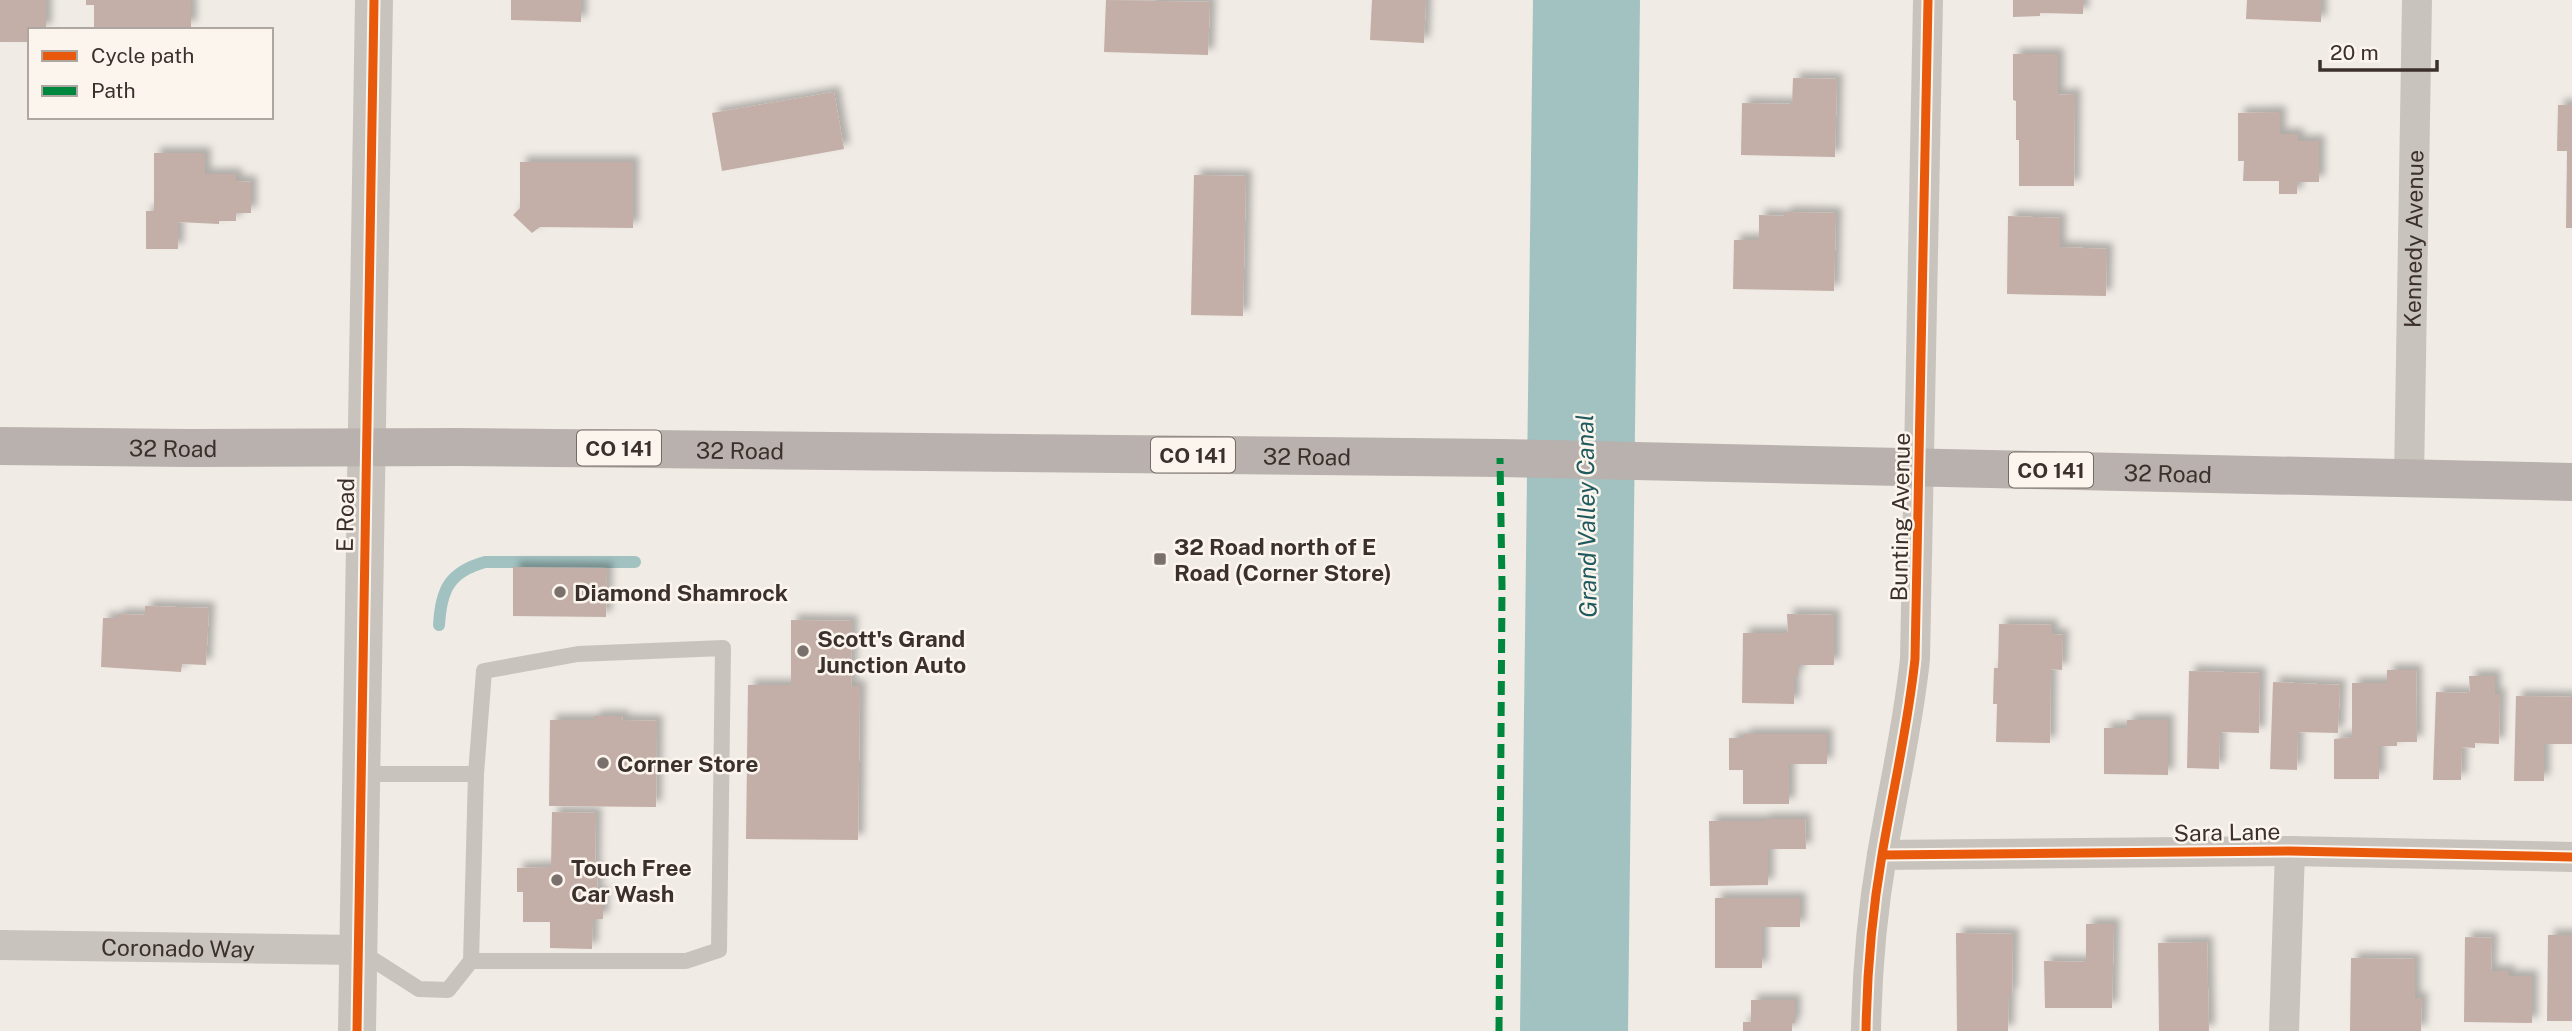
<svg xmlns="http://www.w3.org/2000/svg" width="2572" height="1031" font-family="'Public Sans',sans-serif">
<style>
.water{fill:#a1c2c1}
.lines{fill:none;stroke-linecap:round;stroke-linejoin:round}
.stream{stroke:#a1c2c1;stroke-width:12}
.building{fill:#c3afa7;filter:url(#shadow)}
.service{stroke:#c9c3be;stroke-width:16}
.minor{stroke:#c9c3be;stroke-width:30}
.tertiary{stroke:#c9c3be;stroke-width:38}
.primary{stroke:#b8b1ad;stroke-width:38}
.quiet{stroke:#00873e;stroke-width:7;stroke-dasharray:14 7;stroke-linecap:butt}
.cycleway-casing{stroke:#fbf5ee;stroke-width:13}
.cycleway{stroke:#e8590c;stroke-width:9}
.poi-dot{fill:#7a716c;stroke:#fbf5ee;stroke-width:2.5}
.labels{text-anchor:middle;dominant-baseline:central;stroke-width:5;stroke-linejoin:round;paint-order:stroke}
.shield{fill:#fbf5ee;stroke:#756b66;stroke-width:2}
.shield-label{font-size:21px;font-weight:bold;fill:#3b302b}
.street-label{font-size:23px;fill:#3b302b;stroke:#fbf5ee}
.poi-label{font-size:23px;font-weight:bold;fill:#3b302b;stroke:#fbf5ee;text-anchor:start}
.water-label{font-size:24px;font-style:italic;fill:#1f5a5e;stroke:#fbf5ee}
</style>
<defs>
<filter id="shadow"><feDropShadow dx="6" dy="-6" stdDeviation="3.5" flood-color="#0004"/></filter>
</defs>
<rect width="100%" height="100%" fill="#f0ebe5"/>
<!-- water -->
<path class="water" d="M1533 0H1640L1628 1031H1520Z"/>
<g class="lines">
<!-- stream -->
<path class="stream" d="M439 625C441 590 449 572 485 562H635"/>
</g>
<!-- building -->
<path class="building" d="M0 0H46V30H30V42H0Z
M86 0H191V27H94V5H86Z
M511 0H581V22L511 20Z
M1106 0 1210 2 1208 55 1104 52Z
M1372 0H1426L1424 43 1370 40Z
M2013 0H2083V14L2040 13V16L2013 17Z
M2247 0H2321V22L2246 19Z
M2013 54H2058V95L2075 94 2074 186H2019V140H2016V101L2013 100Z
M1793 78 1837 79 1835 157 1741 155 1742 103 1792 104Z
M834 92 844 149 722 171 712 113Z
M2558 105H2572V228H2566L2567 151H2557Z
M2280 112V134H2298V141H2319V182H2297V194H2279V181H2243L2244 161H2238V113Z
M154 153H205V174H236V181L251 182V213H236V221H219V224L178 222V249H146V211H154Z
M520 162H633V228L540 227 532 233 513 215 520 208Z
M1194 175 1246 176 1243 316 1191 315Z
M1785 212 1836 213 1834 291 1733 289 1734 240H1759V215L1785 216Z
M2008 216 2060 218V247L2107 249 2106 296 2007 294Z
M513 567 607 568 606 617 513 616Z
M145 606 209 608 206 665 182 664 181 672 101 667 103 618H118V614L145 615Z
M1787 614 1834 615V665H1798V676H1794V704L1742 703 1743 633H1788Z
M791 620 852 621 851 686H860L858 840 746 839 748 685H791Z
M1999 624 2052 625V634L2063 635 2062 670 2051 669 2050 743 1996 742 1997 704H1993L1994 668H1998Z
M2387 670H2416L2417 742H2397V746H2379V779H2334V739L2352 737V683H2387Z
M2189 671 2260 673 2259 733 2220 732 2219 769 2187 768Z
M2469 676H2495V694H2500L2499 744 2475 743V748L2462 747 2461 780H2433L2436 692 2470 693Z
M2273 682 2340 685 2338 733 2298 732 2297 770 2270 769Z
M2516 696 2572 697V744H2544V781H2514Z
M594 716H623L622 720 657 721 656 807 549 806 550 720H594Z
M2127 720H2168V775L2104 774V728H2127Z
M1744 734H1827V764H1789V804H1743V770H1729V738H1744Z
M552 812 596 813 595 869H598L597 893H603V919H593L592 949 550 948V922H523V892H517V868L551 867Z
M1764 819H1805L1806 849H1768V885L1710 886 1709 821H1764Z
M1715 898H1800V927H1762V968H1715Z
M2086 924H2114L2112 1008H2045L2044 961 2086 962Z
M1956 933 2013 934 2012 994H2009L2008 1031H1957Z
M2548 935H2572V1021H2547Z
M2465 937 2492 938 2491 971H2509V976H2532V1023L2464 1022Z
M2207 942 2209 1031H2159L2158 943Z
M2351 958 2415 959V998H2422L2421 1031H2350Z
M1751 1000H1795V1023H1792V1031H1743V1022H1751Z"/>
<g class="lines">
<!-- service -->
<path class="service" d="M361 774H476L484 671 578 654 723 648 719 950 686 961H471L448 990 419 989 361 952
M471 961 476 774"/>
<!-- minor -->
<g class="minor">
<path id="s1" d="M2409 479 2417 0"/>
<path d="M1882 855 2290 851 2572 857"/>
<path id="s2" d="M0 945 358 950"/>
<path d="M1866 1031C1867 972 1872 913 1882 855 1893 790 1908 726 1915 659L1928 0"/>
<path d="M2284 1031 2290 851"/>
</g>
<!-- tertiary -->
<path class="tertiary" d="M357 1031 374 0"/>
<!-- primary -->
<path class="primary" id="s3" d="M0 446 189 448 458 447 1500 458 2572 482"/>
<!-- quiet -->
<path class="quiet" d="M1499 1031 1502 585 1500 458"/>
<defs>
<path id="cycleway" d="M1882 855 2290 851 2572 857
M357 1031 374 0
M1866 1031C1867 972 1872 913 1882 855 1893 790 1908 726 1915 659L1928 0"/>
</defs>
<!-- cycleway casing -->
<use href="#cycleway" class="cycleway-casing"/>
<!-- cycleway -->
<use href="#cycleway" class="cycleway"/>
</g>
<!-- markers -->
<g class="poi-dot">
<rect x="1153" y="552" width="14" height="14" rx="3.5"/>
<circle cx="560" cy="592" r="7"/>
<circle cx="803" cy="651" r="7"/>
<circle cx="603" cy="763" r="7"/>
<circle cx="557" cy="880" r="7"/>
</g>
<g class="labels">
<!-- shield labels -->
<g class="shield">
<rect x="577" y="430.5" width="84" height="35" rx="5"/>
<rect x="1151" y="437.5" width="84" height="35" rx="5"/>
<rect x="2009" y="452.5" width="84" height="35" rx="5"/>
</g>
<g class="shield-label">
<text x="619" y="448">CO 141</text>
<text x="1193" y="455">CO 141</text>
<text x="2051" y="470">CO 141</text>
</g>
<!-- street labels -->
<g class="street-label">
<text stroke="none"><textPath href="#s1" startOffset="240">Kennedy Avenue</textPath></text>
<text stroke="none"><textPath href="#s3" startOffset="173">32 Road</textPath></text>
<text stroke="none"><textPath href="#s3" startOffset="740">32 Road</textPath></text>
<text stroke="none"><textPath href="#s3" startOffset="1307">32 Road</textPath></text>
<text stroke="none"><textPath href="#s3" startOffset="2168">32 Road</textPath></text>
<text transform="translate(345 515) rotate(-89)">E Road</text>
<text transform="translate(1900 517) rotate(-89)">Bunting Avenue</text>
<text transform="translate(2227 832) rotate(-1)">Sara Lane</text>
<text stroke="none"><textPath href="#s2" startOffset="178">Coronado Way</textPath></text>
</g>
<!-- poi labels -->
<g class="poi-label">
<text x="1174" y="546">32 Road north of E<tspan x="1174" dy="26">Road (Corner Store)</tspan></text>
<text x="574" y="592">Diamond Shamrock</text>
<text x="817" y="638">Scott's Grand<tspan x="817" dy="26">Junction Auto</tspan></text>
<text x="617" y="763">Corner Store</text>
<text x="571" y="867">Touch Free<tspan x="571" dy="26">Car Wash</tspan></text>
</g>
<!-- water labels -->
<g class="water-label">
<text transform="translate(1586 516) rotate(-91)">Grand Valley Canal</text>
</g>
</g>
<!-- legend -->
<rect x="28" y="28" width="245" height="91" fill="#fbf5ee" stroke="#aea6a0" stroke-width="2"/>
<rect x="42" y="51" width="35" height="10" fill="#e8590c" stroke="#aea6a0" stroke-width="2"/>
<text x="91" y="63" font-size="21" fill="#3b302b">Cycle path</text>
<rect x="42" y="86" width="35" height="10" fill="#00873e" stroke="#aea6a0" stroke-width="2"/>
<text x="91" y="98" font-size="21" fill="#3b302b">Path</text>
<!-- scale -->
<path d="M2320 60v10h117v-10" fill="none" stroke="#3b302b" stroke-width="3.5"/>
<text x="2330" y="60" font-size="21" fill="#3b302b" stroke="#fbf5ee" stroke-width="5" paint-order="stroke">20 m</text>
</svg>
